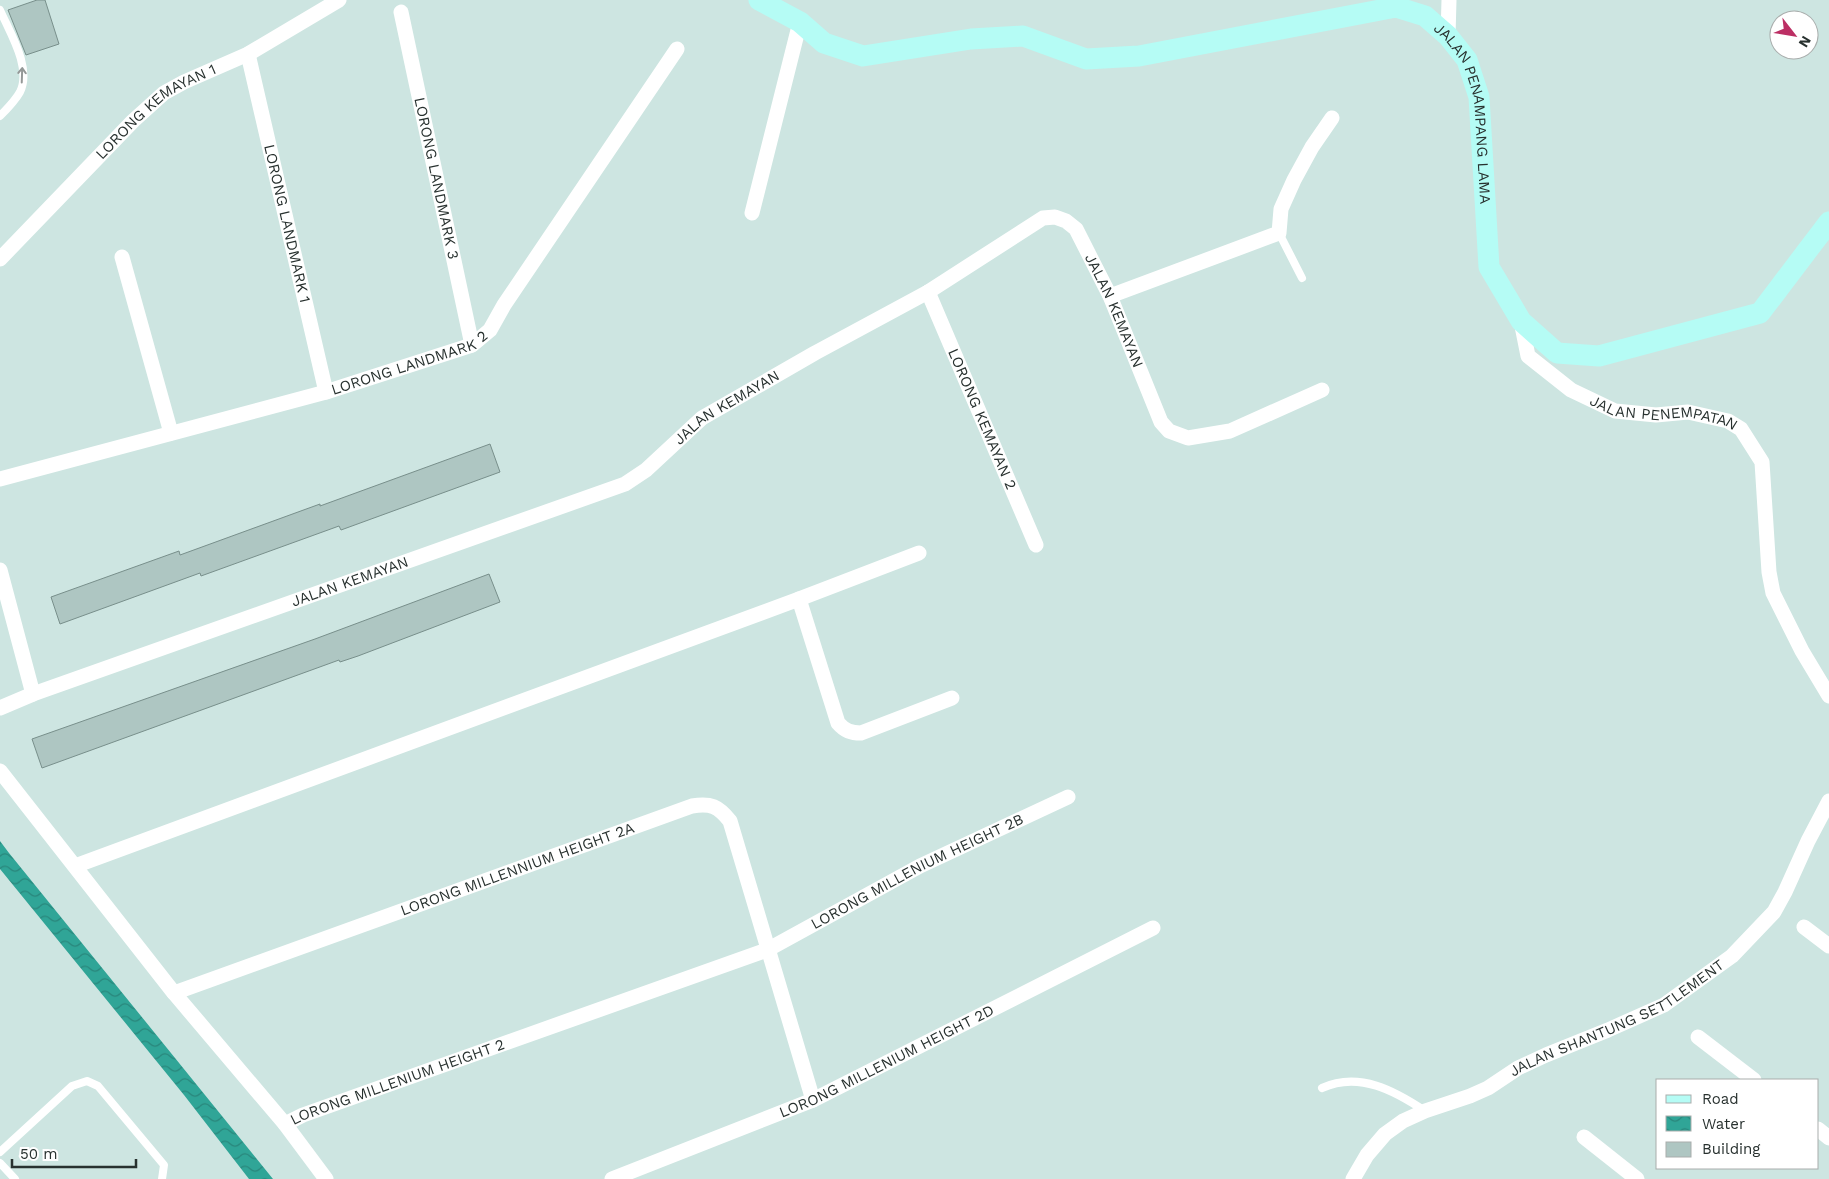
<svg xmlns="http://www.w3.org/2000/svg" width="1829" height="1179" font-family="'Work Sans',sans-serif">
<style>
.water{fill:url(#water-waves)}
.building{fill:#aec6c2;stroke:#788f8b}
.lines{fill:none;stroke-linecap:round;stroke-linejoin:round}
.lane{stroke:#fff;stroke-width:8}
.street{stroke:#fff;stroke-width:15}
.secondary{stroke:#b5fcf5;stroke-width:21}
.oneway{stroke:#949897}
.labels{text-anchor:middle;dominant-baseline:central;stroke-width:5;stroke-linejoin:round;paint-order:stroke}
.street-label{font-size:15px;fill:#28312f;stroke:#fff}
</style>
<defs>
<pattern id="water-waves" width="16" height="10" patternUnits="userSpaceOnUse" patternTransform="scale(1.25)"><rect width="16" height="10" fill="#30a597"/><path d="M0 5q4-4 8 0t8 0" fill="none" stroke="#29877c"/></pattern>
</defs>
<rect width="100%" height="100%" fill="#cde5e1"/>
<!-- water -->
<path class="water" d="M0 841 9 853 273 1179H249L184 1095 0 869Z"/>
<!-- building -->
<path class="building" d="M37 0H45L59 44 26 55 8 10Z
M490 444 500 472 341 530 339 526 201 576 200 573 60 624 51 597 179 551 180 555 320 504V506Z
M489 574 500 602 358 656 340 662 339 660 42 768 32 739 315 639Z"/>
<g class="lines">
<!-- lane -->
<path class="lane" d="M0 10C10 33 32 68 20 92 15 101 7 109 0 116
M1279 233 1302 278
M1322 1088C1359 1071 1395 1091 1425 1111
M0 1152 72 1086 87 1081 98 1086 164 1165 162 1179
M0 1163 15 1179"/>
<!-- street -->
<g class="street">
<path id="s1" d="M401 12 472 345"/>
<path d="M1448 36 1449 0"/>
<path id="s2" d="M248 54 326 392"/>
<path d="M752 213 800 22"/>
<path d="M122 257 171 433"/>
<path id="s3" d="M0 259 133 121 164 93 184 82 248 54 339 0"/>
<path id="s4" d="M928 292 1036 545"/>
<path d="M1110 296 1279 233 1281 209 1294 180 1312 147 1332 118"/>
<path id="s5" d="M1521 321 1528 356 1571 390 1615 411 1656 415 1688 412 1728 421 1741 429 1762 462 1769 572 1773 593 1802 651 1829 696"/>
<path id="s6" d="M0 479 326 392 472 345 490 330 504 305 677 49"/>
<path d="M0 570 33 694"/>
<path d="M799 599 838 723C845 731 851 733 861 733L952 698"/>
<path id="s7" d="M0 708 33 694 625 484 646 470 702 418 815 353 928 292 1043 218 1055 217 1066 221 1076 229 1110 296 1161 422 1169 431 1188 438 1230 431 1322 390"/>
<path id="s8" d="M0 771 174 993 285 1124 303 1115 767 950 920 866 1068 797"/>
<path d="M75 866 799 599 919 553"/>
<path d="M1804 927 1829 946"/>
<path id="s9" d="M174 993 692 806C711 803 718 806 730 821L813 1100"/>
<path d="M1698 1037 1754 1080"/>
<path d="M285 1124 326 1179"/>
<path d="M1818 1129 1829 1138"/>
<path d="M1584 1137 1637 1179"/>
<path id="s10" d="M612 1179 813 1100 1153 928"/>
<path id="s11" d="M1353 1179 1367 1155 1385 1134 1403 1121 1425 1111 1470 1096 1488 1088 1518 1068 1546 1055 1608 1030 1664 1005 1732 956 1774 912 1785 892 1808 841 1829 801"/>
</g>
<!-- secondary -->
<path class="secondary" id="s12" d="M759 0 800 22 824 43 863 56 971 39 1023 36 1086 59 1139 56 1396 7 1425 16 1448 36 1467 60 1479 97 1489 267 1521 321 1557 353 1599 356 1760 313 1829 222"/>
</g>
<!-- one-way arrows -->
<defs><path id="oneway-shaft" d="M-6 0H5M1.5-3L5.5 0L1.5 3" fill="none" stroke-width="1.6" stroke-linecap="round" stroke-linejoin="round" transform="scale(1.25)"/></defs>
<use class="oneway" href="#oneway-shaft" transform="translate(22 75) rotate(-88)"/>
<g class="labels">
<!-- street labels -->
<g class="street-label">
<text stroke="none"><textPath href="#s3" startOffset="216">LORONG KEMAYAN 1</textPath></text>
<text stroke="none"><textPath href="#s12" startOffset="804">JALAN PENAMPANG LAMA</textPath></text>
<text stroke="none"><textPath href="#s1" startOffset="170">LORONG LANDMARK 3</textPath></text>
<text stroke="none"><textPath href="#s2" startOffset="174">LORONG LANDMARK 1</textPath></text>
<text stroke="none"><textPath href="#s7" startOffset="1288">JALAN KEMAYAN</textPath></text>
<text stroke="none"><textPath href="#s6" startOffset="426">LORONG LANDMARK 2</textPath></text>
<text stroke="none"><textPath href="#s7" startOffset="792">JALAN KEMAYAN</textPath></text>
<text stroke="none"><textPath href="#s5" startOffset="188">JALAN PENEMPATAN</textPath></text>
<text stroke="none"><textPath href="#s4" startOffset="138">LORONG KEMAYAN 2</textPath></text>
<text stroke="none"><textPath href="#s7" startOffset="372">JALAN KEMAYAN</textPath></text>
<text stroke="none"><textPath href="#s9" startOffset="365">LORONG MILLENNIUM HEIGHT 2A</textPath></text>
<text stroke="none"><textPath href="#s8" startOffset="1136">LORONG MILLENIUM HEIGHT 2B</textPath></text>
<text stroke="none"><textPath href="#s11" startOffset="316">JALAN SHANTUNG SETTLEMENT</textPath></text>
<text stroke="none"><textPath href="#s10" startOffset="299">LORONG MILLENIUM HEIGHT 2D</textPath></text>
<text stroke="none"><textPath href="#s8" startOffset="574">LORONG MILLENIUM HEIGHT 2</textPath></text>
</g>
</g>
<!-- legend -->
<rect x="1656" y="1079" width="162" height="90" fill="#ffffff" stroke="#a9adac"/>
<rect x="1666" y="1095" width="25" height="8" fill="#b5fcf5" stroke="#a9adac"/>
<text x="1702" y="1104" font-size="15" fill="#28312f">Road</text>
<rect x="1666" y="1116" width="25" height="15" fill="url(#water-waves)" stroke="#a9adac"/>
<text x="1702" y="1129" font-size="15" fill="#28312f">Water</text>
<rect x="1666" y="1142" width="25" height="15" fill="#aec6c2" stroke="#a9adac"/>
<text x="1702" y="1154" font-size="15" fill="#28312f">Building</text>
<!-- north arrow -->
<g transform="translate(1794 35) rotate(121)"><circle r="24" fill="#ffffff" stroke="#a9adac"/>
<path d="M0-4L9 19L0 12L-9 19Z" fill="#bc2f64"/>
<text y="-8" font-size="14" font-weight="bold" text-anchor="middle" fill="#28312f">N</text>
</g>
<!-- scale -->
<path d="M12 1159v8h124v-8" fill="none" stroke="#28312f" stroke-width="2.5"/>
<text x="20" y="1159" font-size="15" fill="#28312f" stroke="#ffffff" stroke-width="4" paint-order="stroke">50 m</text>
</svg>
